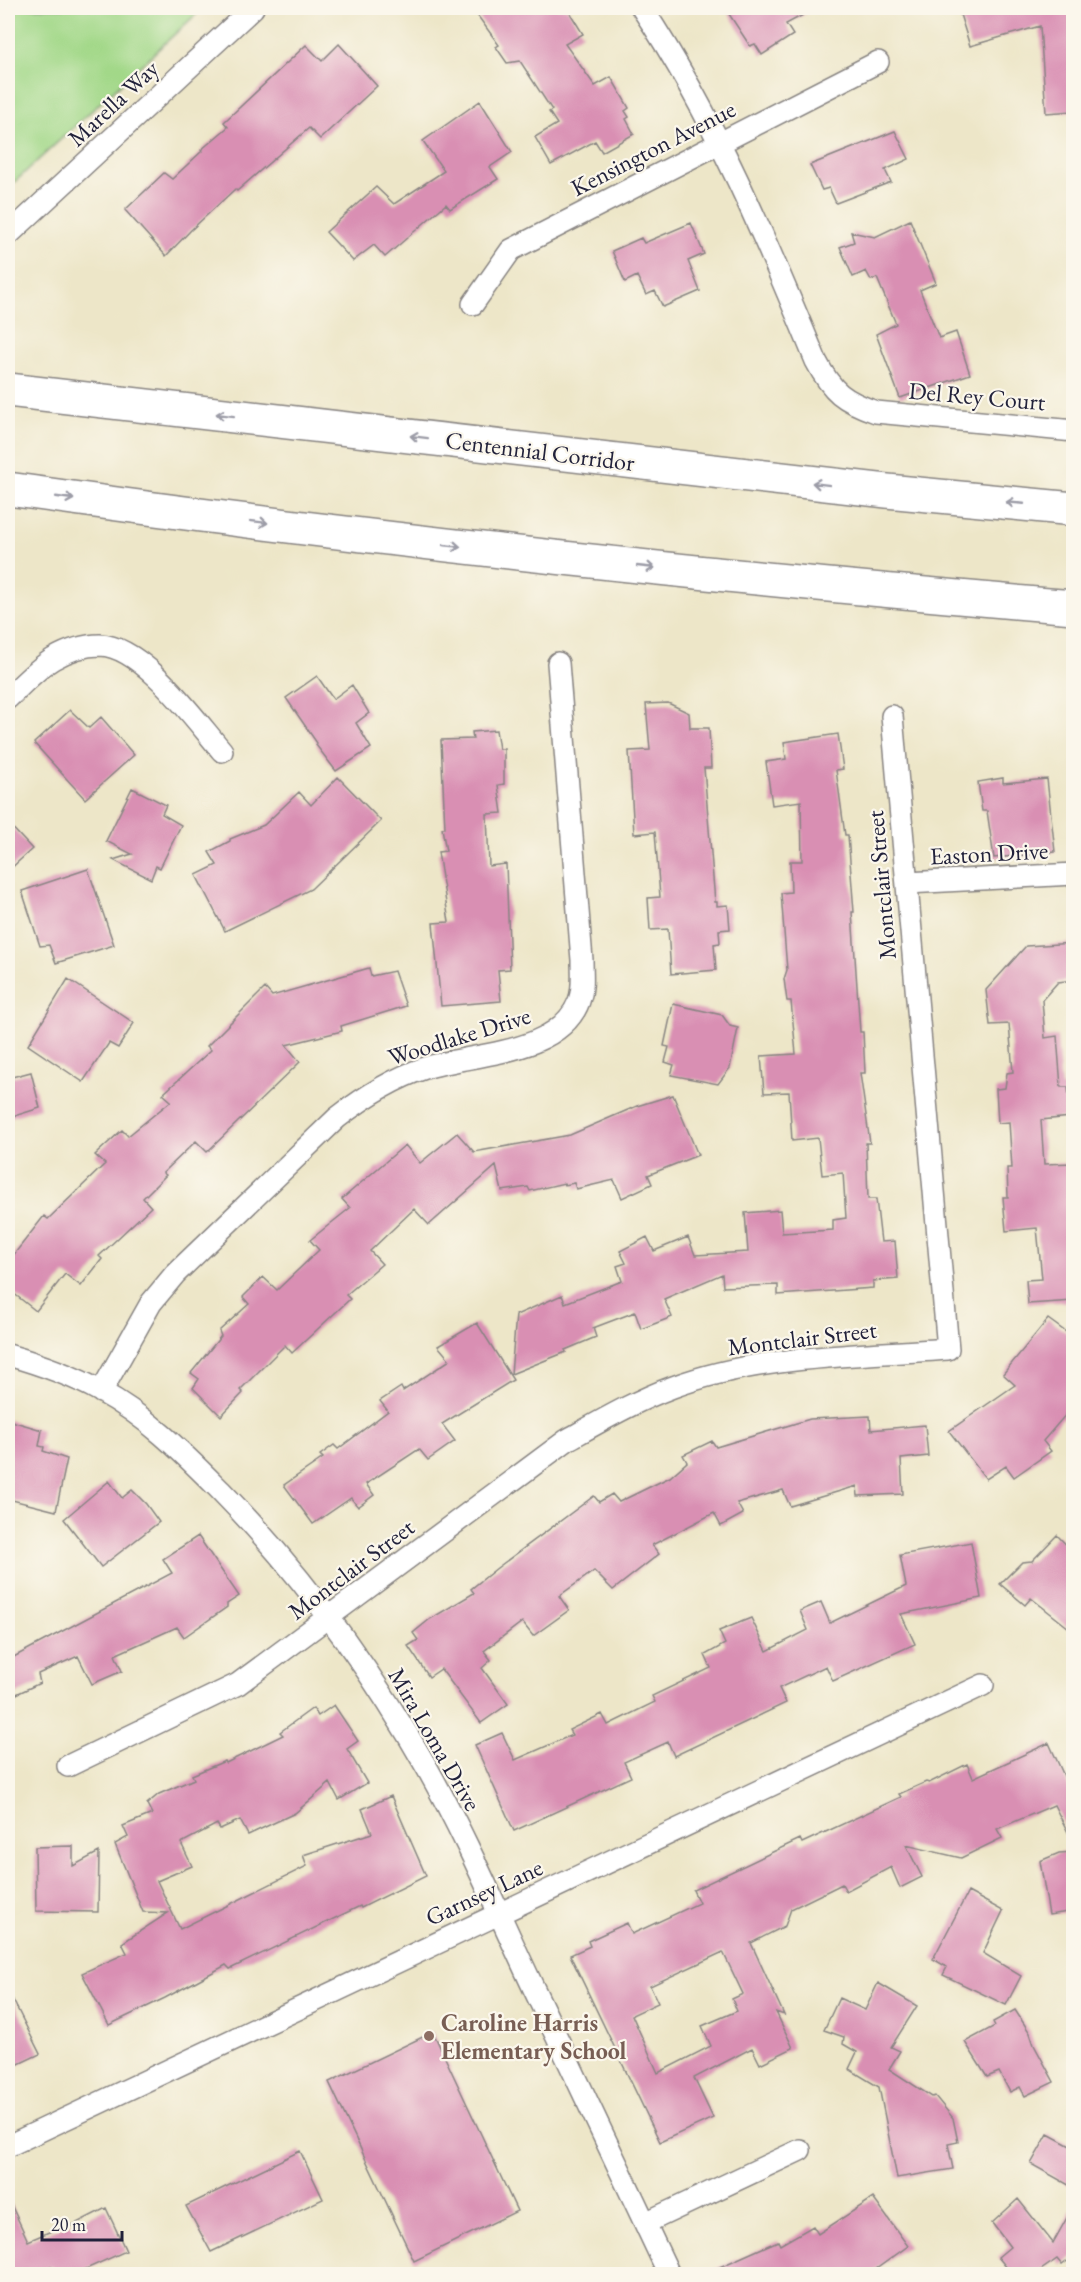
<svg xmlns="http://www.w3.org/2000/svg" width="1081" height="2282" font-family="'EB Garamond',serif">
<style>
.green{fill:#a2d888;stroke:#627d62;stroke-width:1.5}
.building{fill:#d98fb3;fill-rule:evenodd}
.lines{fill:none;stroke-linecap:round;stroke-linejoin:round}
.minor-casing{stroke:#888482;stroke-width:24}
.motorway-casing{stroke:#888482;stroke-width:36}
.minor{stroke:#fff;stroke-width:21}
.motorway{stroke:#fff;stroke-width:33}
.oneway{stroke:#9c9ca7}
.education-dot{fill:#8d6e63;stroke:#fbf7ec;stroke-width:2}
.labels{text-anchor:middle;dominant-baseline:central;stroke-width:4.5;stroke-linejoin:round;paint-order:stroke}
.street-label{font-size:24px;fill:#22223b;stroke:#fbf7ec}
.education-label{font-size:24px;font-weight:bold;fill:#785e54;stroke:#fbf7ec;text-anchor:start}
</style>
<rect width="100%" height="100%" fill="#fbf7ec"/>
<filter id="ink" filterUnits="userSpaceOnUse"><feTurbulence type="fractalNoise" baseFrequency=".0167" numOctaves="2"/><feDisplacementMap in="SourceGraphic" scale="12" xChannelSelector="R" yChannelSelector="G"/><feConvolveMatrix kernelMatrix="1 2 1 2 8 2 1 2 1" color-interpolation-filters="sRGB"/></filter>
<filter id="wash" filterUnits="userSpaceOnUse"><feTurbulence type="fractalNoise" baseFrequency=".008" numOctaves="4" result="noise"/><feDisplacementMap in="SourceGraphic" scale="24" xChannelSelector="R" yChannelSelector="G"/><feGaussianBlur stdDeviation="1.35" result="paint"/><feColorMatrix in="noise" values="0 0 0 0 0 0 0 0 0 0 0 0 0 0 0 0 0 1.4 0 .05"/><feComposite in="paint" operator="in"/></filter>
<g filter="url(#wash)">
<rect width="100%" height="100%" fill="#ede6c8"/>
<!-- green -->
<path class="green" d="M8 8H203L8 188Z"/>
<g id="blocks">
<!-- building -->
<path class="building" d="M472 8H567L583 34 565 44 595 86 611 77 629 108 625 111 629 117 626 119 634 134 602 152 595 141 551 165 535 137 557 124 549 112 552 110 520 61 507 63 496 47 499 45Z
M725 8H816L786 24 793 35 762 55 755 44 750 46Z
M958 8H1074V111L1046 113 1040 26 970 46Z
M339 44 377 86 320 139 309 128 237 191 235 189 191 230 166 256 125 210 164 173 172 179 202 151 201 150 228 127 224 122 306 45 322 61Z
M480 101 512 152 490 167 498 179 450 209 446 204 385 257 374 245 353 261 326 232 376 187 394 204 444 171 423 141Z
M895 131 909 159 885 170 891 182 836 203 829 188 822 190 810 165Z
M910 220 936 283 920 290 939 338 956 332 970 374 900 398 876 334 896 324 877 278 871 280 866 271 853 277 840 247 854 242 851 232 875 237Z
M691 223 704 254 688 261 700 291 663 307 655 291 646 295 637 276 625 282 612 251 641 238 644 243Z
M317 676 333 699 352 685 369 713 356 723 371 748 336 771 316 745 317 743 286 698Z
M668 703 689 713 690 728H709L711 768H704L715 902H717V906L728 905 730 929 719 930 720 943 714 944 716 970 671 974 668 929 650 930 648 898 660 897 655 832 634 834 629 751 650 750 646 704Z
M70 710 89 728 101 717 134 755 85 799 34 743Z
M496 730 499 749H504V784L498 785 502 813 487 814 489 866 506 864 510 969 498 970 501 1001 441 1006 433 923 449 922 438 852 446 851 442 828H445L441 740 473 739 472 732Z
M838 734 843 769 836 770 845 835H848L854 912H852L860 1032H863L865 1073H860L870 1143H866L868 1199H876L881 1242 895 1241 898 1279 873 1281V1288L778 1295V1285L723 1287 722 1274 664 1299 672 1317 641 1329 635 1312 593 1328 596 1337 565 1350 566 1352 511 1374 516 1315 562 1295 565 1303 622 1281 617 1266 626 1263 620 1251 647 1237 654 1251 688 1237 695 1255 748 1252 745 1213 780 1210 782 1233 833 1230V1220L846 1218 843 1173 822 1175 818 1138 792 1141 789 1092 764 1093 761 1056 796 1054 791 1001H787L784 979 787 970 781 893 791 892 790 861H802L801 801 772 805 766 762 786 759 784 742Z
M338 777 381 821 311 889 225 931 196 875 217 865 209 852 230 841V839L264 825 299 792 311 805Z
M1003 778V783L1047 779 1055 852 994 858 987 811H982L978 782Z
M132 788 166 805 162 814 181 825 160 868 156 866 151 879 113 860 132 854 106 841Z
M8 823 32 849 8 871Z
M88 869 114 945 56 963 49 945 40 946 22 891Z
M1074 943V980L1058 982 1042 1000 1045 1038 1057 1036 1061 1087H1068L1071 1117 1041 1120 1044 1164 1074 1163V1301L1028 1304 1026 1280 1042 1279 1037 1228 1006 1231 1003 1197H1008L1007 1168H1012L1009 1122 998 1123 996 1089 1005 1088 1007 1073 1013 1072 1009 1024 990 1025 986 990 1026 946Z
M369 968 371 976 394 971 406 1006 341 1026 342 1031 286 1045 300 1062 207 1152 196 1141 163 1173 166 1175 143 1198 151 1207 99 1256 102 1259 81 1286 65 1274 36 1311 8 1289V1262L44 1216 48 1219 105 1164 95 1155 122 1130 128 1136 171 1101 163 1094 211 1050 207 1046 265 988 272 996Z
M68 979 134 1023 118 1048 109 1043 83 1082 28 1045Z
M673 1004 722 1015 730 1026 738 1028 730 1068 718 1084 671 1075 674 1065 665 1062 669 1047 664 1046Z
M31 1072 40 1108 8 1118V1078Z
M673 1095 698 1155 648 1175 652 1184 622 1198 614 1180 576 1189 574 1183 565 1185 564 1183 530 1191 528 1187 502 1191 496 1166 429 1225 414 1209 370 1251 382 1264 346 1295 350 1299 292 1353 285 1345 240 1390 243 1393 221 1416 193 1388 199 1379 191 1373 221 1336 219 1331 249 1304 243 1297 263 1277 277 1290 319 1250 310 1240 350 1208 342 1199 405 1145 420 1163 457 1133 474 1152 570 1135 637 1106Z
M1048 1319 1074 1338V1405L1043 1441 1051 1451 1014 1477 1006 1466 986 1479 949 1431 1015 1385 1003 1374Z
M477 1323 513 1380 442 1424 455 1441 428 1460 419 1449 366 1484 374 1495 358 1507 351 1498 313 1524 284 1485 323 1458 320 1455 334 1445 338 1449 388 1411 380 1401 401 1387 403 1391 450 1360 438 1346Z
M870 1416 871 1430 925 1425 928 1456 901 1459 903 1494 858 1496 857 1486 790 1506 783 1490 737 1503 743 1514 721 1526 714 1513 652 1545 659 1554 613 1590 594 1571 559 1596 569 1610 533 1636 522 1622 484 1651 491 1660 482 1668 508 1704 481 1723 441 1669 429 1677 408 1646 418 1640 413 1633 430 1619 474 1593 471 1589 497 1568 594 1496 599 1502 612 1494 619 1502 670 1477 687 1462 683 1455 712 1441 716 1447 810 1419Z
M8 1420 42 1430 39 1446 44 1447 43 1451 67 1459 56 1511 8 1499Z
M109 1481 122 1498 132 1490 146 1504 159 1522 101 1567 64 1519Z
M1057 1535 1074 1553V1632L1031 1598 1025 1605 1000 1584 1022 1562 1032 1561Z
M198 1536 239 1596 227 1604V1607L184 1637 177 1627 115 1655 122 1671 92 1684 78 1656 38 1674 40 1683 8 1698V1660L172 1573 163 1559Z
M971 1542 981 1598 901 1614 915 1644 833 1681 826 1666 779 1688 786 1703 674 1756 668 1742 624 1762 631 1777 514 1831 475 1745 502 1733 515 1760 572 1735 569 1730 602 1714 608 1725 655 1702 652 1696 711 1668 705 1655 725 1644 719 1631 751 1618 767 1651 808 1630 800 1611 821 1602 830 1623 906 1586 900 1555Z
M334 1705 358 1741 347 1749 367 1783 339 1800 330 1783 295 1813 248 1835 240 1820 220 1829 217 1824 181 1843 192 1866 157 1881 180 1929 307 1866 303 1855 372 1833 362 1809 391 1796 426 1876 361 1908 360 1906 230 1969 226 1965 165 1998 109 2025 82 1973 127 1953 122 1943 168 1913 143 1912 115 1844 128 1837 123 1826 152 1814 147 1804 159 1794 194 1779 192 1775 225 1761 226 1763 283 1735 280 1732 313 1708 318 1716Z
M1049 1743 1074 1798V1844L1054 1805 997 1829 1002 1838 961 1858 906 1845 922 1877 900 1888 891 1867 846 1891 842 1884 791 1909 785 1926 751 1943 784 2015 776 2012 793 2048 760 2064 752 2048 694 2078 713 2118 660 2142 570 1955 590 1946 588 1941 627 1923 632 1934 699 1903 693 1890 800 1839 802 1843 901 1797 899 1794 926 1782 929 1783 967 1764 973 1778ZM723 1952 743 1994 732 1999 737 2011 702 2026 711 2046 658 2073 632 2015 658 2003 650 1986Z
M73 1846V1866L99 1852 98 1912 36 1911 35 1847Z
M1074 1852V1911L1049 1915 1040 1861 1059 1853Z
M968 1892 1003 1911 983 1953 1021 1976 1006 2005 943 1975 947 1967 933 1959Z
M878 1983 917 2006 891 2047 900 2051 889 2069 932 2097 935 2096 953 2118 958 2142 948 2144 953 2169 897 2178 879 2087 849 2069 857 2052 843 2044 844 2037 824 2030 839 1998 865 2010Z
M8 1990 40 2054 8 2069Z
M1015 2010 1030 2033 1034 2045 1054 2082 1025 2096 1020 2087 1010 2092 999 2072 987 2077 965 2042 995 2026 993 2022Z
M433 2032 517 2211 414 2261 329 2082Z
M1048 2134 1074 2148V2188L1031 2164Z
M300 2151 323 2199 211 2252 186 2206Z
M8 2198 28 2241 70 2223 71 2226 106 2208 126 2251 75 2274H56L51 2266 32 2274H8Z
M873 2198 908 2246 869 2274H704L778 2241 780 2245 813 2226 818 2234Z
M1018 2199 1053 2243 1074 2205V2256L1062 2265 1057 2259 1035 2274H1012L998 2257 1010 2247 992 2223Z"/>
</g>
</g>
<g filter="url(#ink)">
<use href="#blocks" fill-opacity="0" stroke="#888482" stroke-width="1.5"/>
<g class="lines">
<defs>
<path id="minor" d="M642 8C715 118 766 240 816 361 832 392 844 401 876 412L1074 431
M8 235 253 8
M473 304 511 250 878 62
M8 698C22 685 36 669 53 659 67 651 84 645 100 645 143 646 196 721 222 751
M907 883 1074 874
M8 1355C40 1364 71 1375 100 1391 147 1416 184 1454 221 1491 302 1574 370 1668 427 1768 467 1839 499 1915 534 1989 579 2084 624 2179 669 2274
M101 1392 151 1303 175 1274 337 1118C364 1097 392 1079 425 1068 472 1053 559 1055 579 1001 584 988 582 974 582 960L558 663
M68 1766 238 1684 567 1440C601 1421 635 1401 673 1387 759 1355 857 1356 948 1349L892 716
M8 2146 983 1685
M645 2223 800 2150"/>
<path id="motorway" d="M8 390 887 491 1074 509
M8 489C362 539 717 577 1074 607"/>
</defs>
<!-- minor casing -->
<use href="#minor" class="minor-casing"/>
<!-- motorway casing -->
<use href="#motorway" class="motorway-casing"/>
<!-- minor -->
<use href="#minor" class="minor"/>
<!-- motorway -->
<use href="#motorway" class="motorway"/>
</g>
<!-- one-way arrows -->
<defs><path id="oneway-shaft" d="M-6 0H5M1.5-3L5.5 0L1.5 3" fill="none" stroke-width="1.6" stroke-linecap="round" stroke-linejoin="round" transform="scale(1.5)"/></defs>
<g class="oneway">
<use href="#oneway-shaft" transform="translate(225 415) rotate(-173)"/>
<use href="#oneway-shaft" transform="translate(419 437) rotate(-173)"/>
<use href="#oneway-shaft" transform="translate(821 484) rotate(-173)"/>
<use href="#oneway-shaft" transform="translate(65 498) rotate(8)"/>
<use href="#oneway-shaft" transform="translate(1015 503) rotate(-175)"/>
<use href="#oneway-shaft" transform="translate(259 522) rotate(7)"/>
<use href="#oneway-shaft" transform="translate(452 546) rotate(6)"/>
<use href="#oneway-shaft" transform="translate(646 567) rotate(6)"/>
</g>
</g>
<!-- markers -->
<circle class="education-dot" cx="429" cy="2036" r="6"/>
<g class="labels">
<!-- street labels -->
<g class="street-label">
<text transform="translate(113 103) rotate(-43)">Marella Way</text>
<text transform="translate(653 148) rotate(-27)">Kensington Avenue</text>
<text transform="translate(977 396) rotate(5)">Del Rey Court</text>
<text transform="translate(540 451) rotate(7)">Centennial Corridor</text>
<text transform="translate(989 853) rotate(-3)">Easton Drive</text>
<text transform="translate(881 885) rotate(-95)">Montclair Street</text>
<text transform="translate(459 1036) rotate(-17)">Woodlake Drive</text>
<text transform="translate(802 1338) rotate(-7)">Montclair Street</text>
<text transform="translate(351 1569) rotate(-37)">Montclair Street</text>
<text transform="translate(435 1739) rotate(60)">Mira Loma Drive</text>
<text transform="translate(484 1892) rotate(-25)">Garnsey Lane</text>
</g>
<!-- education labels -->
<g class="education-label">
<text x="441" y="2022">Caroline Harris<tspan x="441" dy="28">Elementary School</tspan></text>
</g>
</g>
<!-- margin -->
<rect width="1081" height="2282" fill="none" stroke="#fbf7ec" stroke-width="30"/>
<!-- scale -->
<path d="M42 2231v9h80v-9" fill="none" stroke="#22223b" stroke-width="3"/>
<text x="51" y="2231" font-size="18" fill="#22223b" stroke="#fbf7ec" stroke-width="4.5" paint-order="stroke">20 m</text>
</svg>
